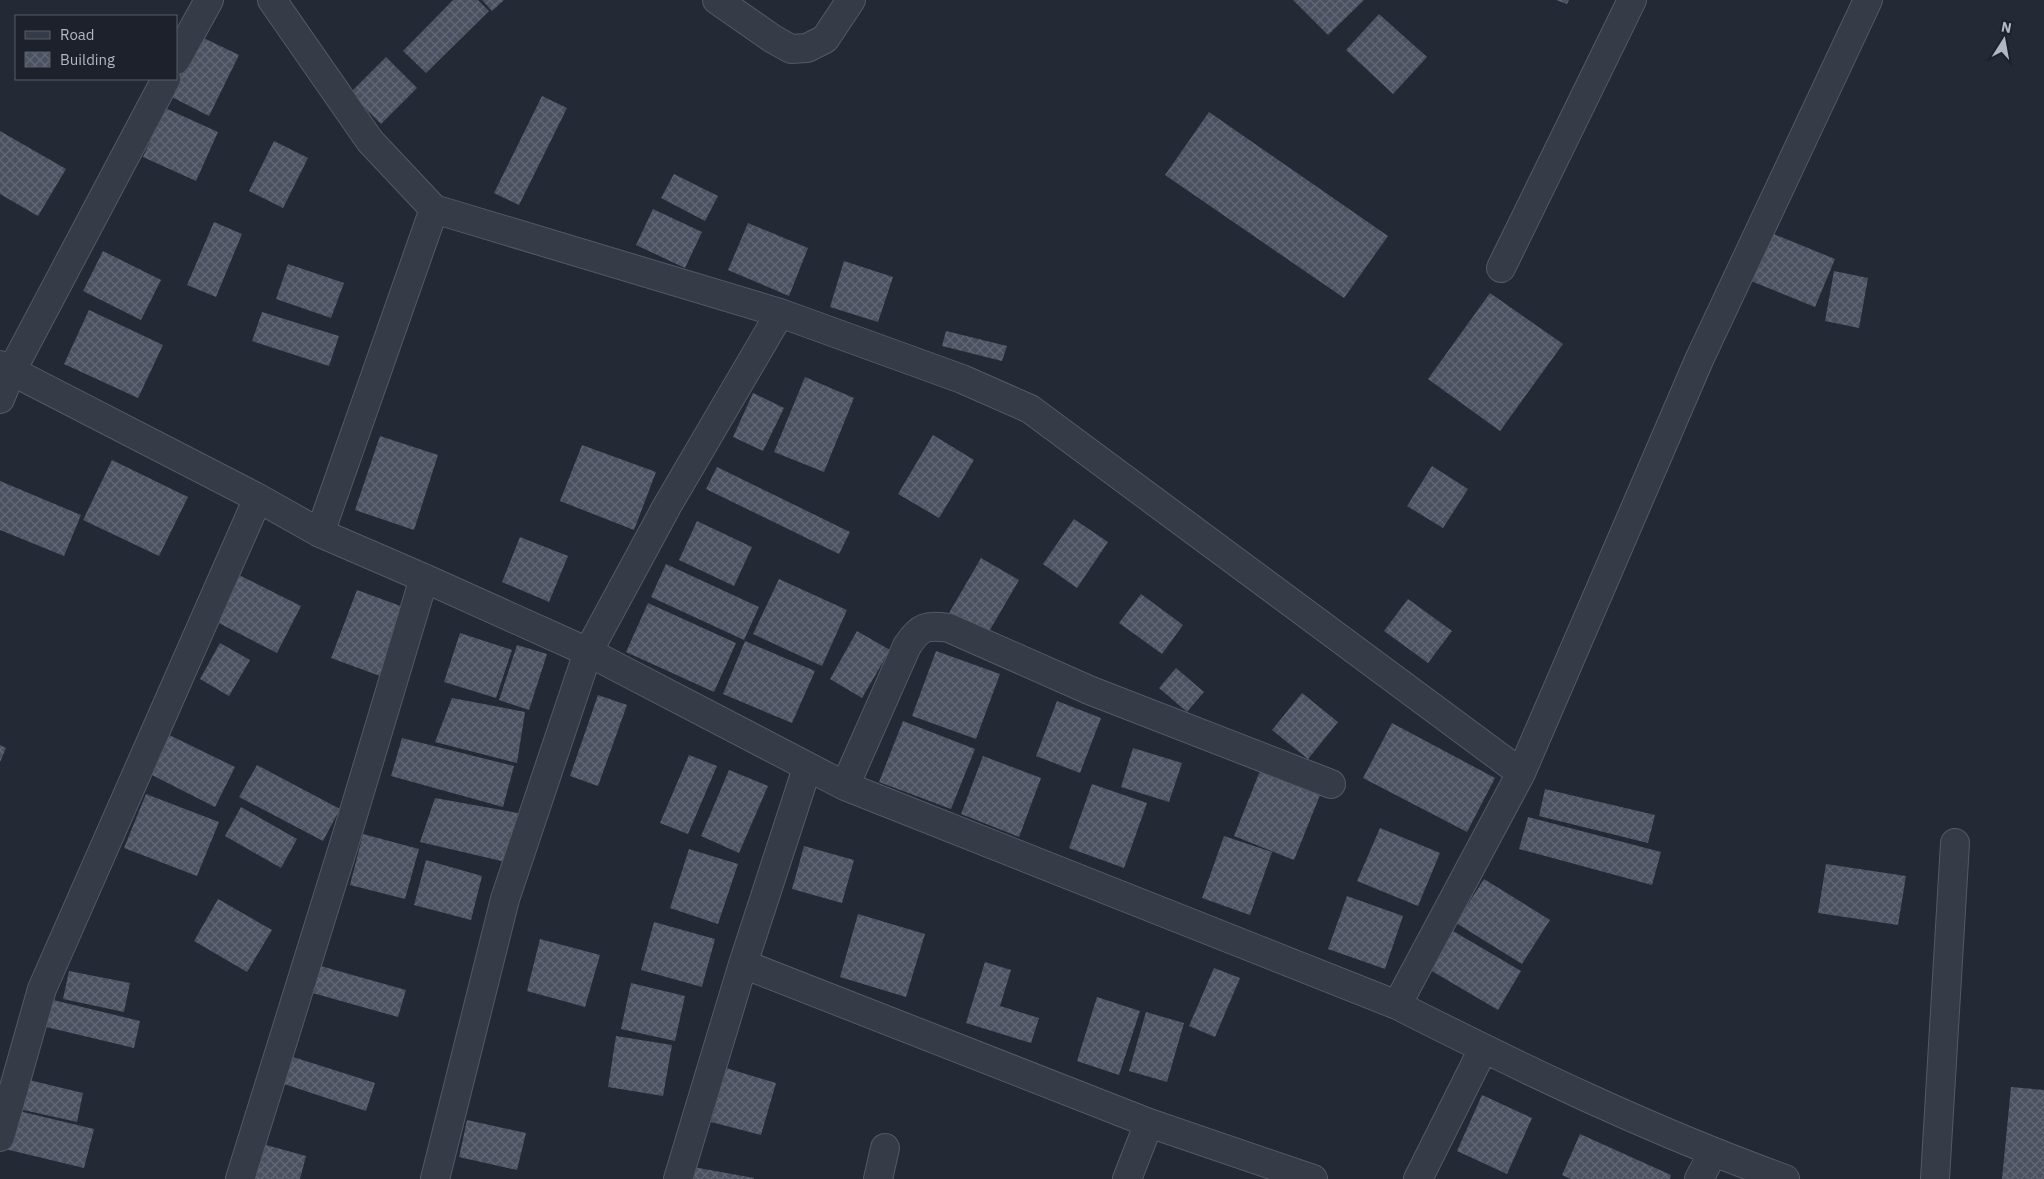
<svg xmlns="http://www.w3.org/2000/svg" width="2044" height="1179" font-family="'IBM Plex Sans',sans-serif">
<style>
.building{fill:url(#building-cross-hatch)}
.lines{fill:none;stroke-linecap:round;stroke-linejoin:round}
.minor-casing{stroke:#545a65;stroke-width:30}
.minor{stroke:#363c47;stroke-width:28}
</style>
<defs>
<pattern id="building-cross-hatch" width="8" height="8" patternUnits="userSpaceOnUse" patternTransform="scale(1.25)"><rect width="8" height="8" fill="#4a5160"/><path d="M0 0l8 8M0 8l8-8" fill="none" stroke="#626875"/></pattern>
</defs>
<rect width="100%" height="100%" fill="#232a36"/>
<!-- building -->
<path class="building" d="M453 0H478L489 11 426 73 403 51Z
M482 0H504L492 11Z
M1293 0H1364L1328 35Z
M1556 0H1569L1567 4Z
M1379 14 1427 57 1393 94 1346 50Z
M191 32 239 55 209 116 162 92Z
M386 57 417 88 381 124 350 93Z
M542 96 567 108 519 205 494 193Z
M165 108 218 132 196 181 143 157Z
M1209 112 1388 236 1344 298 1165 175Z
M0 131 66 169 38 216 0 194Z
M274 141 308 158 283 208 249 191Z
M674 174 718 196 705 221 661 198Z
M653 209 702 232 685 268 636 245Z
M214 222 242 234 216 297 187 285Z
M748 223 808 248 789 296 728 270Z
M1766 231 1835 259 1815 307 1746 279Z
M103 251 161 280 141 320 83 291Z
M844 261 893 277 878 322 830 307Z
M288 264 344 283 331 318 276 299Z
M1834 271 1868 278 1859 328 1825 321Z
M1490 293 1563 344 1500 431 1428 379Z
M89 310 163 345 138 398 64 364Z
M262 312 339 336 329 366 252 341Z
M946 331 1007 346 1002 361 942 346Z
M805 377 854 398 824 472 774 452Z
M753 393 784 408 763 451 733 437Z
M933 435 974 460 939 518 898 494Z
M380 436 438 455 414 530 355 510Z
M582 445 656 472 634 530 560 501Z
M112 460 188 497 159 556 83 520Z
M1432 466 1468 489 1443 528 1407 506Z
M717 467 850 532 839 554 706 489Z
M0 481 81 515 64 556 0 530Z
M1074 519 1108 542 1077 588 1043 564Z
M697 521 752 547 734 586 679 560Z
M520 537 568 556 549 602 502 582Z
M981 558 1019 580 987 635 949 613Z
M666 564 759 607 744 640 651 597Z
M239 575 301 606 277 653 215 621Z
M779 579 847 610 822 666 753 634Z
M357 590 406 608 380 676 331 658Z
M1141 594 1183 625 1162 654 1119 623Z
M1408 599 1452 631 1428 663 1384 631Z
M648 603 736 643 714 692 626 652Z
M857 631 890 650 862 698 830 679Z
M460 633 512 650 496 698 444 682Z
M745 641 815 671 792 723 723 694Z
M220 643 250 660 229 696 200 679Z
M517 645 547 654 529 710 499 700Z
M936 651 1000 674 976 739 912 716Z
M1176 668 1204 692 1187 712 1159 688Z
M1302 693 1338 722 1308 759 1272 730Z
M598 695 627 705 598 786 570 776Z
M452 698 525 712 517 763 435 742Z
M1057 701 1101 718 1080 773 1036 756Z
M903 721 975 749 951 809 879 782Z
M1392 723 1495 778 1467 832 1363 778Z
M163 732 235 767 215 807 144 771Z
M402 738 514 766 503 807 391 776Z
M0 745 6 748 0 762Z
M1133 748 1182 763 1169 802 1121 787Z
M689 755 717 766 688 834 660 823Z
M983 756 1041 778 1019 837 961 814Z
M257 765 340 809 323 841 239 797Z
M729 770 768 786 739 853 701 836Z
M1260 771 1320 795 1294 860 1234 836Z
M1092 784 1147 803 1124 868 1069 848Z
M1545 789 1655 815 1648 843 1539 816Z
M146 794 219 822 197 876 124 848Z
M435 798 518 813 510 863 420 842Z
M241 807 297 839 281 868 225 836Z
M1528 817 1661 852 1652 885 1519 849Z
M1380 828 1440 853 1418 906 1357 881Z
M363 834 419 849 405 899 350 885Z
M1224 836 1272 852 1250 915 1202 898Z
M804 846 854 860 842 903 792 889Z
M689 849 738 864 718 924 670 908Z
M426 860 482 876 471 920 414 905Z
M1826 864 1906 876 1898 925 1818 913Z
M1484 879 1550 920 1522 964 1456 923Z
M1347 896 1403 916 1385 969 1328 949Z
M218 899 272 930 247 972 194 941Z
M858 914 925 934 906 997 840 977Z
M654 922 715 939 702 987 641 970Z
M1448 928 1521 971 1498 1010 1425 967Z
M540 939 600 955 585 1007 527 991Z
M985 962 1011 970 1000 1006 1039 1018 1031 1043 966 1023Z
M317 965 406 990 398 1017 309 992Z
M1214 968 1240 978 1215 1037 1189 1026Z
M69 971 130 983 124 1012 63 999Z
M631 983 685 996 675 1041 621 1029Z
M1097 997 1140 1011 1119 1075 1077 1061Z
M49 999 140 1021 134 1048 42 1026Z
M1146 1012 1184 1023 1167 1082 1129 1071Z
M616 1036 672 1045 663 1096 608 1087Z
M293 1057 375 1083 366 1111 284 1084Z
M726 1068 776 1083 761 1135 711 1122Z
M25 1079 83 1093 77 1122 19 1109Z
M2011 1087 2044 1090V1179H2002Z
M1482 1095 1532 1118 1507 1174 1457 1151Z
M15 1110 94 1129 84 1168 5 1149Z
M467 1120 526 1133 517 1170 459 1157Z
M1580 1134 1671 1175 1670 1179H1571L1562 1175Z
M259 1143 306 1156 300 1179H254Z
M693 1167 754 1178V1179H691Z"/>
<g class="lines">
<defs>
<path id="minor" d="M272 0 370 141 434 209 780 313 962 379 1030 409 1521 773
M717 0 773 39 791 49 807 48 825 39 851 0
M176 60 209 0
M1501 268 1632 0
M0 365 258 498 320 533 424 578 588 652 845 786 1397 1005C1523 1069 1652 1131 1785 1179
M0 399 11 372 166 79
M320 533 434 209
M845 786 907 646C920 626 926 625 949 628L1089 690 1331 784
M743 964 1149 1123 1313 1179
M1397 1005 1521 773 1699 360 1868 0
M0 1137 42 989 258 498
M240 1179 346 838 424 578
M435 1179 505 899 588 652 667 506 780 313
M678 1179 743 964 807 768
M878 1179 885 1148
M1127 1179 1149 1123
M1418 1179 1483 1049
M1699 1179 1713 1153
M1935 1179 1955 843"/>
</defs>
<!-- minor casing -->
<use href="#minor" class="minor-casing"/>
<!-- minor -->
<use href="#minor" class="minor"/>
</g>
<!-- legend -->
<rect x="15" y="15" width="162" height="65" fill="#1c212c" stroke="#585d68"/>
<rect x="25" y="31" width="25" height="8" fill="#363c47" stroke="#585d68"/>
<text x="60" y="40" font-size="15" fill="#b1b7c3">Road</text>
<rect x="25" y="52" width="25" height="15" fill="url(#building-cross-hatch)" stroke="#585d68"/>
<text x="60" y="65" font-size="15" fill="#b1b7c3">Building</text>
<!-- north arrow -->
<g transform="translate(2004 40) rotate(11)" stroke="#1c212c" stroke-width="4" paint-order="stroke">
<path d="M0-4L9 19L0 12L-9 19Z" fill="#b1b7c3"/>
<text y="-8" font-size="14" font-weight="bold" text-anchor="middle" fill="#b1b7c3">N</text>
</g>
</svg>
